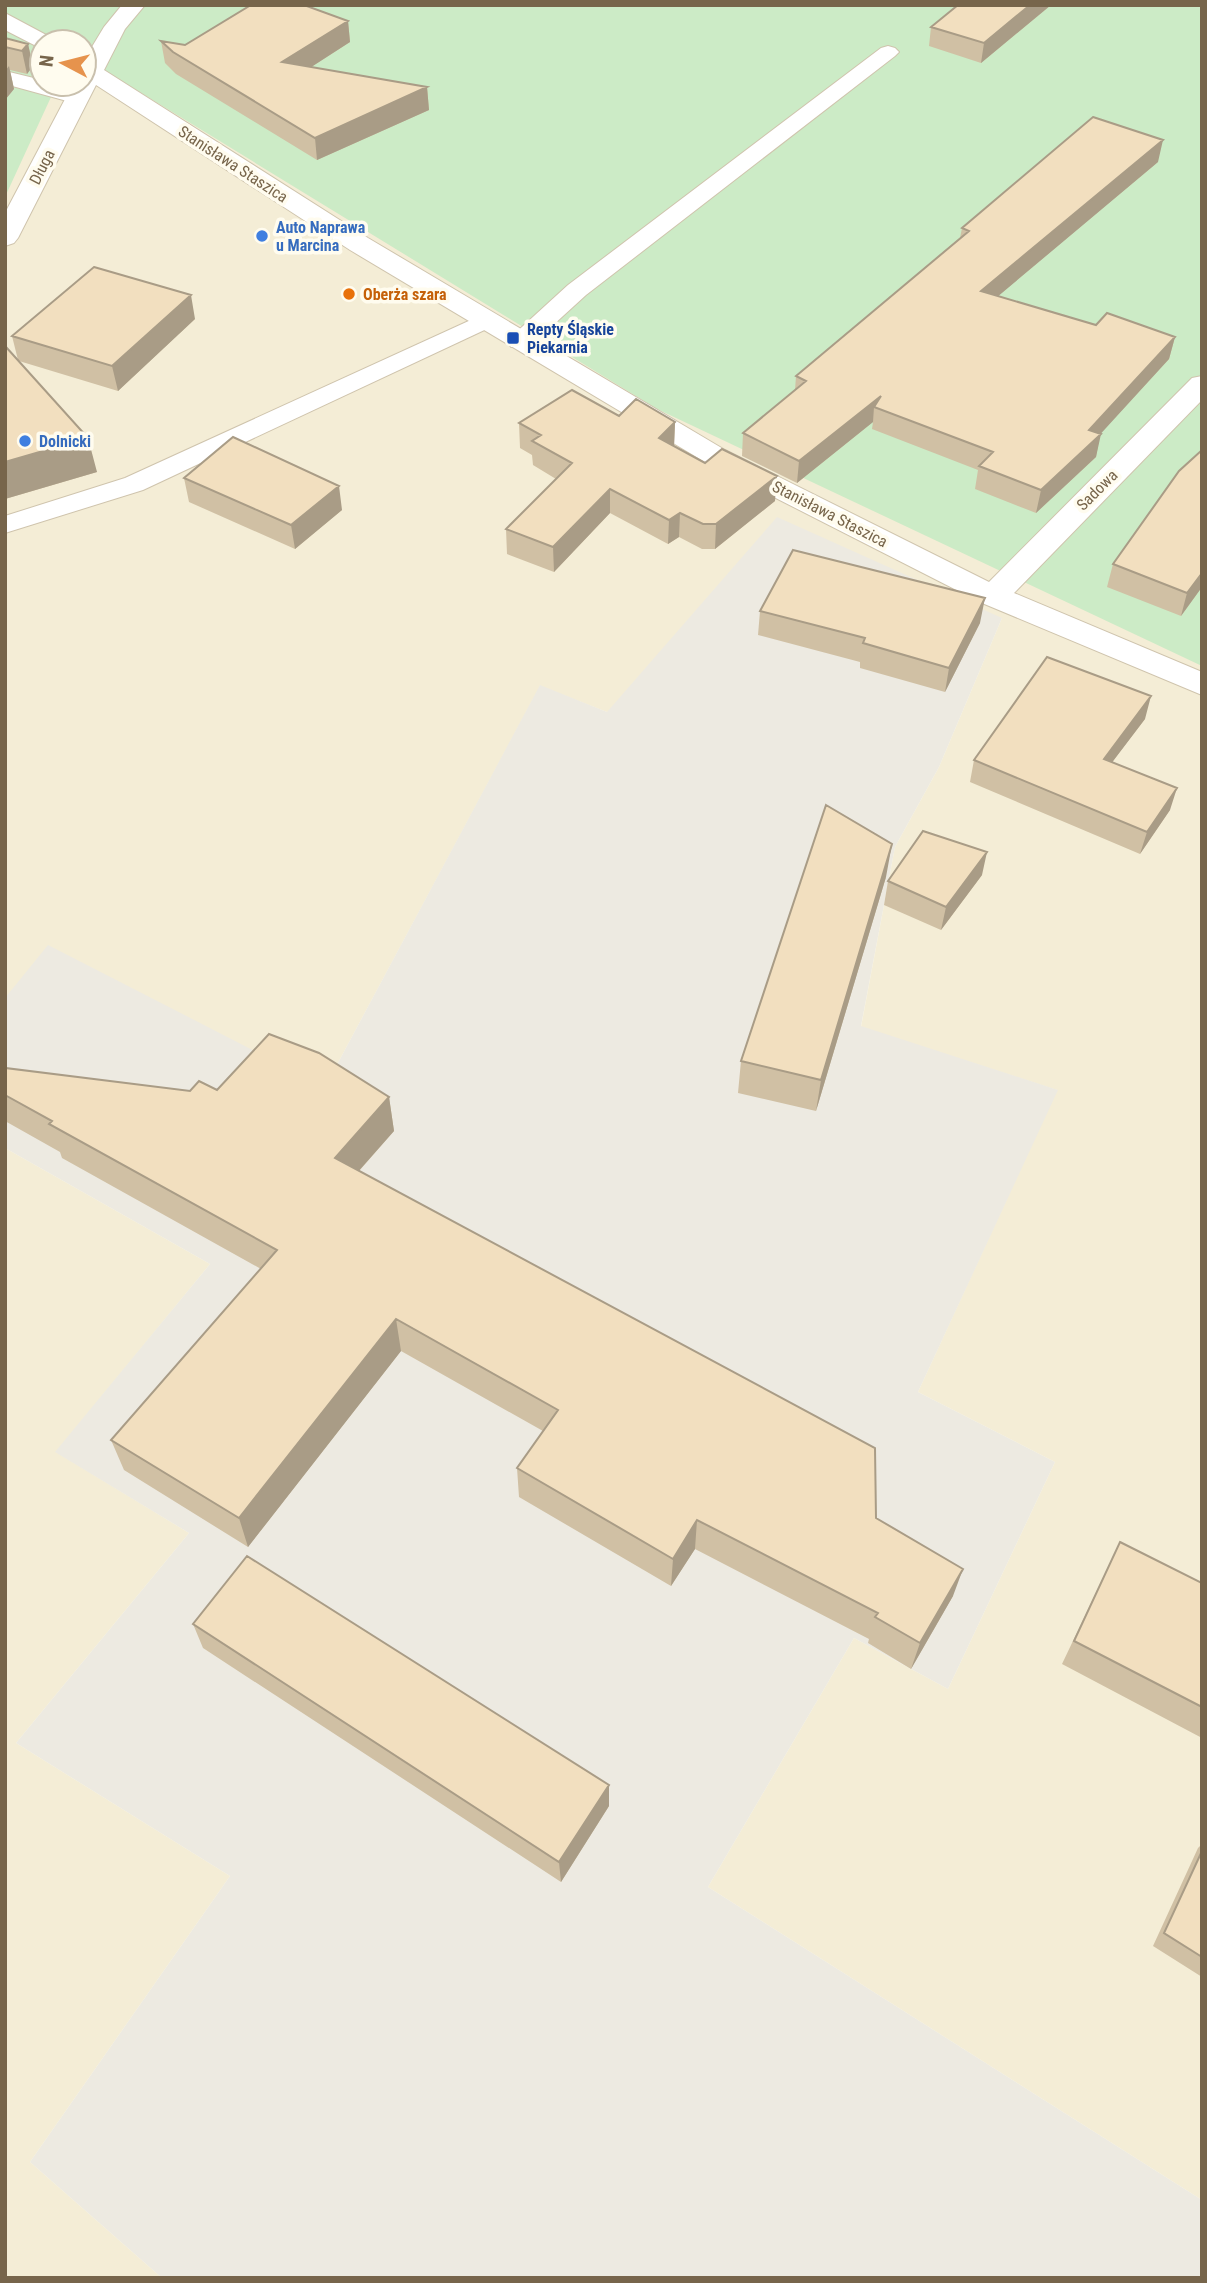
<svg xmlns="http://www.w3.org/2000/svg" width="1207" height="2283" font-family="'Roboto Condensed',sans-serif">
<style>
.residential{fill:#f4edd6;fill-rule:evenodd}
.industrial{fill:#edeae1}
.green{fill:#ccebc6}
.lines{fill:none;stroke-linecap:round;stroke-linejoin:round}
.service-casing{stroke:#cfc4ad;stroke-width:2}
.minor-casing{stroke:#cfc4ad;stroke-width:2}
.service{fill:#fff;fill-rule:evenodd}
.minor{fill:#fff;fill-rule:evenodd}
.wall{fill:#d0c0a4}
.shaded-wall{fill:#a99c86}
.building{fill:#f2dfbf;stroke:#a99c86;stroke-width:2}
.shop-dot{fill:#3f7fe0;stroke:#fffcef;stroke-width:2.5}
.food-dot{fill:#e8710a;stroke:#fffcef;stroke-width:2.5}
.transit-dot{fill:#1a4fb4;stroke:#fffcef;stroke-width:2.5}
.labels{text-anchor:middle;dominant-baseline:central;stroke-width:7;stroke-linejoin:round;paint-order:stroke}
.far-street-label{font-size:16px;fill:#77654b;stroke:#fffcef}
.far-shop-label{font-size:16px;font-weight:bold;fill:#366cbe;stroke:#fffcef;text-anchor:start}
.far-food-label{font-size:16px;font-weight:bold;fill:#c56008;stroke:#fffcef;text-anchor:start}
.far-transit-label{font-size:16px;font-weight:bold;fill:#164399;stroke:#fffcef;text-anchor:start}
</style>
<rect width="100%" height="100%" fill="#fdf9e8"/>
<!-- residential -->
<path class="residential" d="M5 5H1202V2200L708 1887 854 1638 948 1689 1055 1462 918 1392 1057 1090 861 1027 895 847 939 767 1002 618 607 712 540 686 325 1087 5 998ZM42 42H84V84H42Z
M5 1148 210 1264 56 1452 189 1533 16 1743 230 1876 30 2162 162 2278H5Z"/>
<!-- industrial -->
<path class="industrial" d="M777 517 1002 618 939 767 895 847 861 1026 1058 1090 918 1392 1055 1462 948 1689 854 1638 708 1887 1202 2200V2278H162L30 2162 230 1876 16 1743 189 1533 55 1452 210 1264 5 1148V998L48 945 325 1087 540 685 607 712Z"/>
<!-- green -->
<path class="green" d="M5 5H1202V666L657 409 84 58V42H42V84H57L5 197Z"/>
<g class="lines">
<defs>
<path id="service" d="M888 46 895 48 899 52 895 56 586 295 529 347H511L508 342 511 337 568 285 881 48Z
M5 71 42 80V84L86 92 89 97 78 104 5 84Z
M484 314 493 316 496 321 493 326 143 490 5 533V516L125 478Z"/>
<path id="minor" d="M122 5H145L125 29 104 70 368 238 725 450 989 582 1192 378 1202 376V400L1014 593 1202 672V695L982 603 705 462 350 250 96 85 18 238 14 243 5 246V213L73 84H84V60L104 27Z
M5 13 50 37 54 42H42V49L5 30Z"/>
</defs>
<!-- service casing -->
<use href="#service" class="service-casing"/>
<!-- minor casing -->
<use href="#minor" class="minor-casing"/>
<!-- service -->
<use href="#service" class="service"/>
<!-- minor -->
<use href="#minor" class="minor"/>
</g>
<!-- wall -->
<path class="wall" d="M958 5H1051L981 63 929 46 931 27Z
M348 21 350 42 311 67 427 87 429 110 317 160 176 74 165 63 161 41 185 45Z
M5 38 28 44 33 66 27 74 10 70 14 89 5 100Z
M1158 162 998 296 1096 325 1175 337 1169 359 1100 434 1096 457 1036 513 975 489 978 470 872 429 873 422 797 483 742 456 743 433 795 390 796 376 960 238 962 228Z
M195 319 118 391 19 361 97 472 5 499V348L18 360 12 336Z
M619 416 675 422 674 446 775 501 715 549H702L679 537 668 544 610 513 554 572 507 554 506 529 556 479 533 465 532 455 520 448 519 423Z
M184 478 342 510 295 549 189 502Z
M1113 564 1202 587 1181 616 1107 587Z
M760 611 980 623 945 692 860 668V662L758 635Z
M1145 719 1112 762 1170 810 1140 854 970 782 974 760Z
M982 875 941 930 884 905 888 881Z
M886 877 816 1111 738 1093 741 1061Z
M5 1068 190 1091 217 1090 389 1097 394 1131 359 1171 876 1518 953 1596 911 1669 868 1643 869 1639 695 1549 671 1586 519 1497 517 1468 543 1431 401 1351 248 1547 124 1470 111 1440 261 1269 62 1158 60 1152 5 1121Z
M1120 1542 1202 1583V1738L1062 1664Z
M193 1624 609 1785V1806L561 1882 203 1648Z
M1202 1844V1977L1153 1946 1198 1848Z"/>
<!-- shaded-wall -->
<path class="shaded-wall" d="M1030 5H1051L981 63 984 43Z
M348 21 350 42 285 84 282 62Z
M28 44 33 66 27 74 22 51Z
M9 66 14 89 5 100V71Z
M427 87 429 110 317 160 315 138Z
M1163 140 1158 162 978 313 981 291Z
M191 295 195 319 118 391 112 366Z
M1175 337 1169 359 1095 440 1101 434 1096 457 1036 513 1041 490 1089 430Z
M881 396 874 407 873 422 797 483 799 461Z
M675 422 674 447 659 438Z
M88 438 97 472 5 499V462Z
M777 476 775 501 715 549 716 524Z
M339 486 342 510 295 549 291 525Z
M610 489V513L554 572 553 547Z
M680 513 679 537 668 544 669 520Z
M1202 573V587L1181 616 1187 593Z
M985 598 980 623 945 692 949 668Z
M1151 696 1145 719 1098 781 1104 759Z
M1177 788 1170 810 1140 854 1147 832Z
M892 844 886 877 816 1111 821 1080Z
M987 852 982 875 941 930 946 907Z
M389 1097 394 1131 341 1191 335 1158Z
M396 1319 401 1351 248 1547 239 1518Z
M697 1520 695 1549 671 1586 673 1559Z
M963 1569 953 1596 911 1669 920 1643Z
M609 1785V1806L561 1882 559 1862Z"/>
<!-- building -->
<path class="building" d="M251 5H304L348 21 282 62 427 87 315 138 173 52 161 41 185 45Z
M958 5H1030L984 43 931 27Z
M5 38 28 44 22 51 5 47Z
M1093 117 1163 140 981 291 1096 325 1107 313 1175 337 1089 430 1101 434 1041 490 979 466 993 452 874 407 881 396 799 461 743 433 806 381 796 376 969 231 962 228Z
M94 267 191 295 112 366 12 336Z
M6 347 88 438 5 462V348Z
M572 390 619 416 636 399 675 422 659 438 705 463 722 449 777 476 716 524H703L680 513 669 520 610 489 553 547 506 529 572 463 532 441 541 435 519 423Z
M233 437 339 486 291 525 184 478Z
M1202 450V573L1187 593 1113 564 1179 471Z
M793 550 985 598 949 668 863 643 865 638 760 611Z
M1047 657 1151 696 1104 759 1177 788 1147 832 974 760Z
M826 805 892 844 821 1080 741 1061Z
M923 831 987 852 946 907 888 881Z
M269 1034 319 1053 389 1097 335 1158 875 1448 876 1518 963 1569 920 1643 875 1617 878 1613 697 1520 673 1559 517 1468 558 1410 396 1319 239 1518 111 1440 277 1250 49 1124 52 1121 5 1095V1068L190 1091 199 1081 217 1090Z
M1120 1542 1202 1583V1707L1074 1641Z
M247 1556 609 1785 559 1862 193 1624Z
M1202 1851V1957L1164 1933Z"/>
<!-- markers -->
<g class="shop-dot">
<circle cx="262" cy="236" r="7"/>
<circle cx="25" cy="441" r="7"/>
</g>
<circle class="food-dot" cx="349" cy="294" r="7"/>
<rect class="transit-dot" x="506" y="331" width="14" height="14" rx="3.5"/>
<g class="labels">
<!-- far-street labels -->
<g class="far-street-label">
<text transform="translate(233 164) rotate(33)">Stanisława Staszica</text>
<text transform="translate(42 167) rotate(-63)">Długa</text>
<text transform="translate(1097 490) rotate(-45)">Sadowa</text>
<text transform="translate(830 514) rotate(27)">Stanisława Staszica</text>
</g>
<!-- far-shop labels -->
<g class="far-shop-label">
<text x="276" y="227">Auto Naprawa<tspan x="276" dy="18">u Marcina</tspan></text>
<text x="39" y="441">Dolnicki</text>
</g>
<!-- far-food labels -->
<g class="far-food-label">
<text x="363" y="294">Oberża szara</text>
</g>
<!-- far-transit labels -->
<g class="far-transit-label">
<text x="527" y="329">Repty Śląskie<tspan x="527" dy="18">Piekarnia</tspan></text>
</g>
</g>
<!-- border -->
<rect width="1207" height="2283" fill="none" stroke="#77654b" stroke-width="14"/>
<!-- north arrow -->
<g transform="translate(63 63) rotate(277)"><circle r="33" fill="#fffcef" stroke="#c9c0ad" stroke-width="2"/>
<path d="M0-5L12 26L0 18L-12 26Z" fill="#e6934d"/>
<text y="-10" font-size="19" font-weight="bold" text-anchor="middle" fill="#77654b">N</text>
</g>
</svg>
